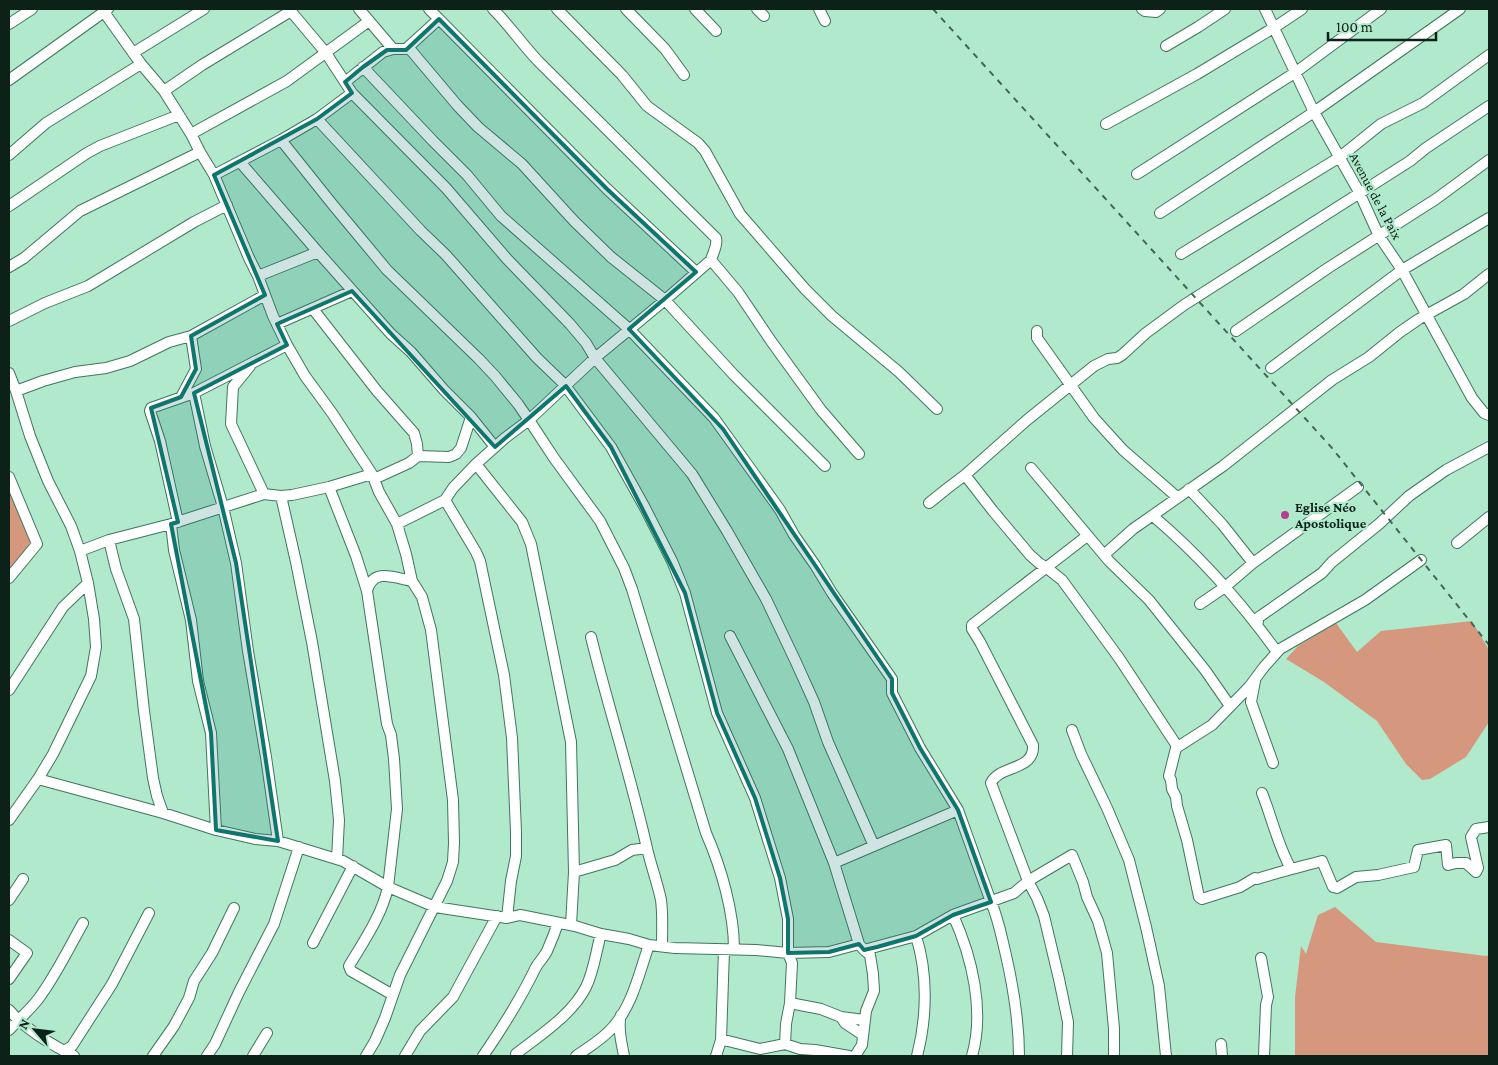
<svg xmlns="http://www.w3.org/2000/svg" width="1498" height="1065" font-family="'Crimson Pro',serif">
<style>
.green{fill:#d5987f}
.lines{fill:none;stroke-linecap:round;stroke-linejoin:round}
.minor-casing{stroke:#41765d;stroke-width:12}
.minor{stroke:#fff;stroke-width:10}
.rail{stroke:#456757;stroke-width:2;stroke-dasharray:6 6;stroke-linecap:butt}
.marked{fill:#0f766e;fill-opacity:0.2;stroke:#0f766e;stroke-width:4;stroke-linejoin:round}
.poi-dot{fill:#b63d91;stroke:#b1e9cc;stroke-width:2}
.labels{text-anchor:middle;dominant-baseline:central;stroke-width:4.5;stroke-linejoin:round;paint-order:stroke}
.street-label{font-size:14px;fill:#0c2218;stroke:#b1e9cc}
.poi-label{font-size:14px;font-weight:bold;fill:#0c2218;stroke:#b1e9cc;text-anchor:start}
</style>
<rect width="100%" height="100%" fill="#b1e9cc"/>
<!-- green -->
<path class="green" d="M9 476 36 544 9 580Z
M1472 621 1489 650V722L1466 757 1430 779 1422 780 1406 764 1377 721 1324 682 1286 659 1298 646 1336 623 1357 652 1381 631Z
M1335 907 1376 942 1486 956 1489 955V1056H1295V997L1301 946 1306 954 1318 915Z"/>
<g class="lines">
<defs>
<path id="minor" d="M103 9 104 12 141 64 164 91 191 134 200 152 214 175 249 258 258 276 273 316 287 345 305 376 332 413 372 474 379 492 397 524 406 554 412 581 422 597 431 630 453 800 454 843 453 862 447 881 400 975 385 1018 375 1041 366 1056
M289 9 326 53 352 93 446 188 507 259 570 324 586 343 595 358 692 474 727 531 766 599 795 660 814 702 828 742 874 846
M359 9 393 49
M429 9 607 189 696 272
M493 9C509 25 522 44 538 61L716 238C718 246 713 252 711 260L738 292 771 341 821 410 859 454
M557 9 622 75 647 106 698 143 705 151 740 214 805 289 832 316 899 372 937 409
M626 9 665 49 684 75
M695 9 716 31
M757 9 764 16
M819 9 825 21
M1142 9 1145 11 1156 12 1160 9
M1265 9 1314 112 1359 192 1379 236 1402 270 1472 398 1484 413 1489 415
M9 24 32 9
M1166 46 1198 27 1225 9
M409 48 457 105 478 127 522 164 574 221 611 257 665 300 734 375 825 466
M133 53 204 9
M363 67 433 141 467 175 501 216 629 329 714 418 780 510 794 535 815 565 832 593 892 679V693L920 748 958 810 991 902C998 918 1001 934 1005 951 1013 985 1019 1021 1019 1056
M9 80 108 9
M345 82 383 52 393 49H406L439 19
M164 91 202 65 291 11
M317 119 421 231 445 254 537 358 564 384 611 447 644 506 672 561 685 593 717 713 755 798 780 878 788 919V953L792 963 790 1003 786 1024 785 1044
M1106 124 1197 74 1275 27 1302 9
M191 134 287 81 369 21
M281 140 333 205 387 270 479 359 495 376 518 404 529 420 554 458 600 521 624 568 632 589 706 833C721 867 734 912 734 949
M9 155 46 123 141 64
M240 162 318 252 391 334 411 352 444 390 471 417 495 447
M1137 174 1296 72 1381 9
M214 175 281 140 317 119 352 93
M9 206 87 153 100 146 179 115
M1160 213 1314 112 1460 9
M1181 254 1340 157 1381 124 1423 103 1489 55
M9 267 24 258 80 211 200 152
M258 276 318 252
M313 309 377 391 414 433 417 444 418 456
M9 321 45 303 88 286 194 222 227 205
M277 324 352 291
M1037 331V338L1094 418 1123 450 1177 497
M1236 331 1328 268 1436 199 1489 160
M250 366 233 387 231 424 264 494
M1271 368 1402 270 1489 218
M9 373 16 391 30 436 48 481 71 526 80 551 88 583 94 619 96 647 91 676 53 754 38 779 9 820
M16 391 43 381 75 372 106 368 130 361 169 342 191 336 265 295
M194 393 205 446 223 507 236 563 248 651 266 757 278 841
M181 397 196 369 191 336
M476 464 522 522 531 544 571 742 574 872 571 925
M1031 468 1109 561 1149 600 1205 670 1230 706
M965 475 993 511 1030 555 1039 563 1047 568 1062 580 1119 658 1177 746
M9 477 37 544 9 578
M374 479 409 463 418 456 449 457 456 454 461 448 471 417
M329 487 356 556 367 591 387 724 391 735 394 759 397 809 388 887C382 915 364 941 349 966L351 971 393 995
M1189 489 1222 524 1253 563
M281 496 296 562 312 642 335 781 339 820 337 859
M445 500 476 552 480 561 504 675 512 738 516 832V856L511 881 507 918
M929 503 949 487 965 475 1027 420 1094 366 1108 359 1117 358 1122 355 1146 333 1184 305 1410 161 1426 148 1489 106
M1153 516C1199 555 1241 602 1277 652
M178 522 160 441 150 411 151 408 194 393 287 345
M171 524 174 550 191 620 198 681 211 733 216 830
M397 524 445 500 453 488 476 464 505 438 529 420 595 358 665 300 711 260
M1457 543 1489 517
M80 551 109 540
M1105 554 1133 529 1223 466 1332 380 1369 357 1400 332 1419 319 1464 294 1489 274
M1421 560 1365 600 1280 649 1264 667 1249 687 1212 725 1176 748 1169 776 1171 780 1172 789 1176 797 1177 806 1187 840 1199 897 1202 899 1240 887 1255 878 1257 879C1279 872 1300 867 1322 861L1333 887 1337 888 1356 877 1378 875 1414 867 1418 850 1446 845 1448 865 1456 863H1466L1476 872 1478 868 1471 837 1476 829 1489 827
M367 591C373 567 395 578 412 581
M1200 604 1225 587 1253 563 1358 487
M1257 625 1259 617 1262 615 1322 573 1332 562 1379 524 1409 496 1446 470 1489 447
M730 636 788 749 834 863 859 944
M591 637C608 706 630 774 646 844 650 863 657 881 661 900 663 914 662 931 662 946
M1255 681 1251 702 1273 763
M9 690 63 607 88 583
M1072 730 1081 754 1107 808 1129 860 1146 927 1159 986 1166 1056
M38 779 163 813 216 830 255 839 278 841 343 861 388 887 435 907 507 918 520 915 575 926 601 934 629 939 649 945 675 948 756 950 788 953 829 952 859 944 864 950 916 936 953 915 1014 893 1028 881 1072 855 1083 882 1087 897 1098 921 1107 953 1114 1029V1056
M1262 793C1272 818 1278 846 1291 869
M163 813 157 796 153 778 144 711 134 619 116 569 109 540 171 524 264 494 281 496 292 495 329 487 372 474
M834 863 958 810
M574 872 615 860 632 850 647 848
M9 900 23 879
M953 915C972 957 985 1011 972 1056
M916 936C928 974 927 1018 917 1056
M9 940 27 953 9 979
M313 943 353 866
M1261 958 1268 997 1266 1005 1264 1056
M790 1003 821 1009 841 1017 845 1023 863 1035
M9 1010C26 1030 50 1044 74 1056
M621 1015C617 1027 622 1044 624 1056
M841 1017 864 1020
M9 1030C19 1019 30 1010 39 998 56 975 69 948 83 923
M721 1040 728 1041 760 1049 785 1044 800 1049 815 1050 849 1056
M1221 1044 1222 1056
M64 1051 72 1046 112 984 149 913
M516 1054C540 1035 572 1015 586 987 594 971 596 951 601 934
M153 1056 174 1026 189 998 194 981 212 953 234 908
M207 1056 215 1044 239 992 274 924 299 847
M253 1056 267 1033
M405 1056 420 1031 453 997 497 916
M483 1056C503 1027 521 998 536 967 539 962 544 957 547 951 551 942 555 932 558 923
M576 1056C589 1047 603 1039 613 1027 633 1004 639 973 649 945
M716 1056 721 1040 724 950
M855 1056 862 1045 866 1011 874 991 873 974 870 955 864 950
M1067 1056 1068 1022 1059 979 1044 916 1037 898 1028 881 991 783C999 765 1035 771 1033 745L980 642 972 629V625L1087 536"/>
</defs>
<!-- minor casing -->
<use href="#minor" class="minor-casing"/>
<!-- minor -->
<use href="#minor" class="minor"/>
<!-- rail -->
<path class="rail" d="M933 9 1332 448 1489 645"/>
</g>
<!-- marked area -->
<path class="marked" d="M439 19 607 189 696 272 629 329 723 429 892 679V693L920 748 958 810 991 902 953 915 916 936 877 947 864 950 859 944 829 952 788 953V919L780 878 755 798 717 713 685 593 611 447 566 386 495 447 352 291 277 324 287 345 194 393 236 563 278 841 216 830 211 733 171 524 178 522 151 408 181 397 196 369 191 336 265 295 214 175 317 119 352 93 345 82 363 67 387 50H406Z"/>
<!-- markers -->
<circle class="poi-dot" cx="1285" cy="515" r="5"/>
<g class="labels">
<!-- street labels -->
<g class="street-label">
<text transform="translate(1376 196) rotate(62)">Avenue de la Paix</text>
</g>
<!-- poi labels -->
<g class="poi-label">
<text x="1295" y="507">Eglise Néo<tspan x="1295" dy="16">Apostolique</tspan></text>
</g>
</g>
<!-- border -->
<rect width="1498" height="1065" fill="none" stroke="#0c2218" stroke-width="20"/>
<!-- north arrow -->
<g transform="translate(35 1030) rotate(298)" stroke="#b1e9cc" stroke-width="4" paint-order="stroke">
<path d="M0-4L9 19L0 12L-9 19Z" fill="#0c2218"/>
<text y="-8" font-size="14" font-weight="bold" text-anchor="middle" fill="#0c2218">N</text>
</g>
<!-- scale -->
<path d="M1328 32v8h108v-8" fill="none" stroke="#0c2218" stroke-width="2.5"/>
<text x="1336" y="32" font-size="15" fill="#0c2218" stroke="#b1e9cc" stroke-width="4" paint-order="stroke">100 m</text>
</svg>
